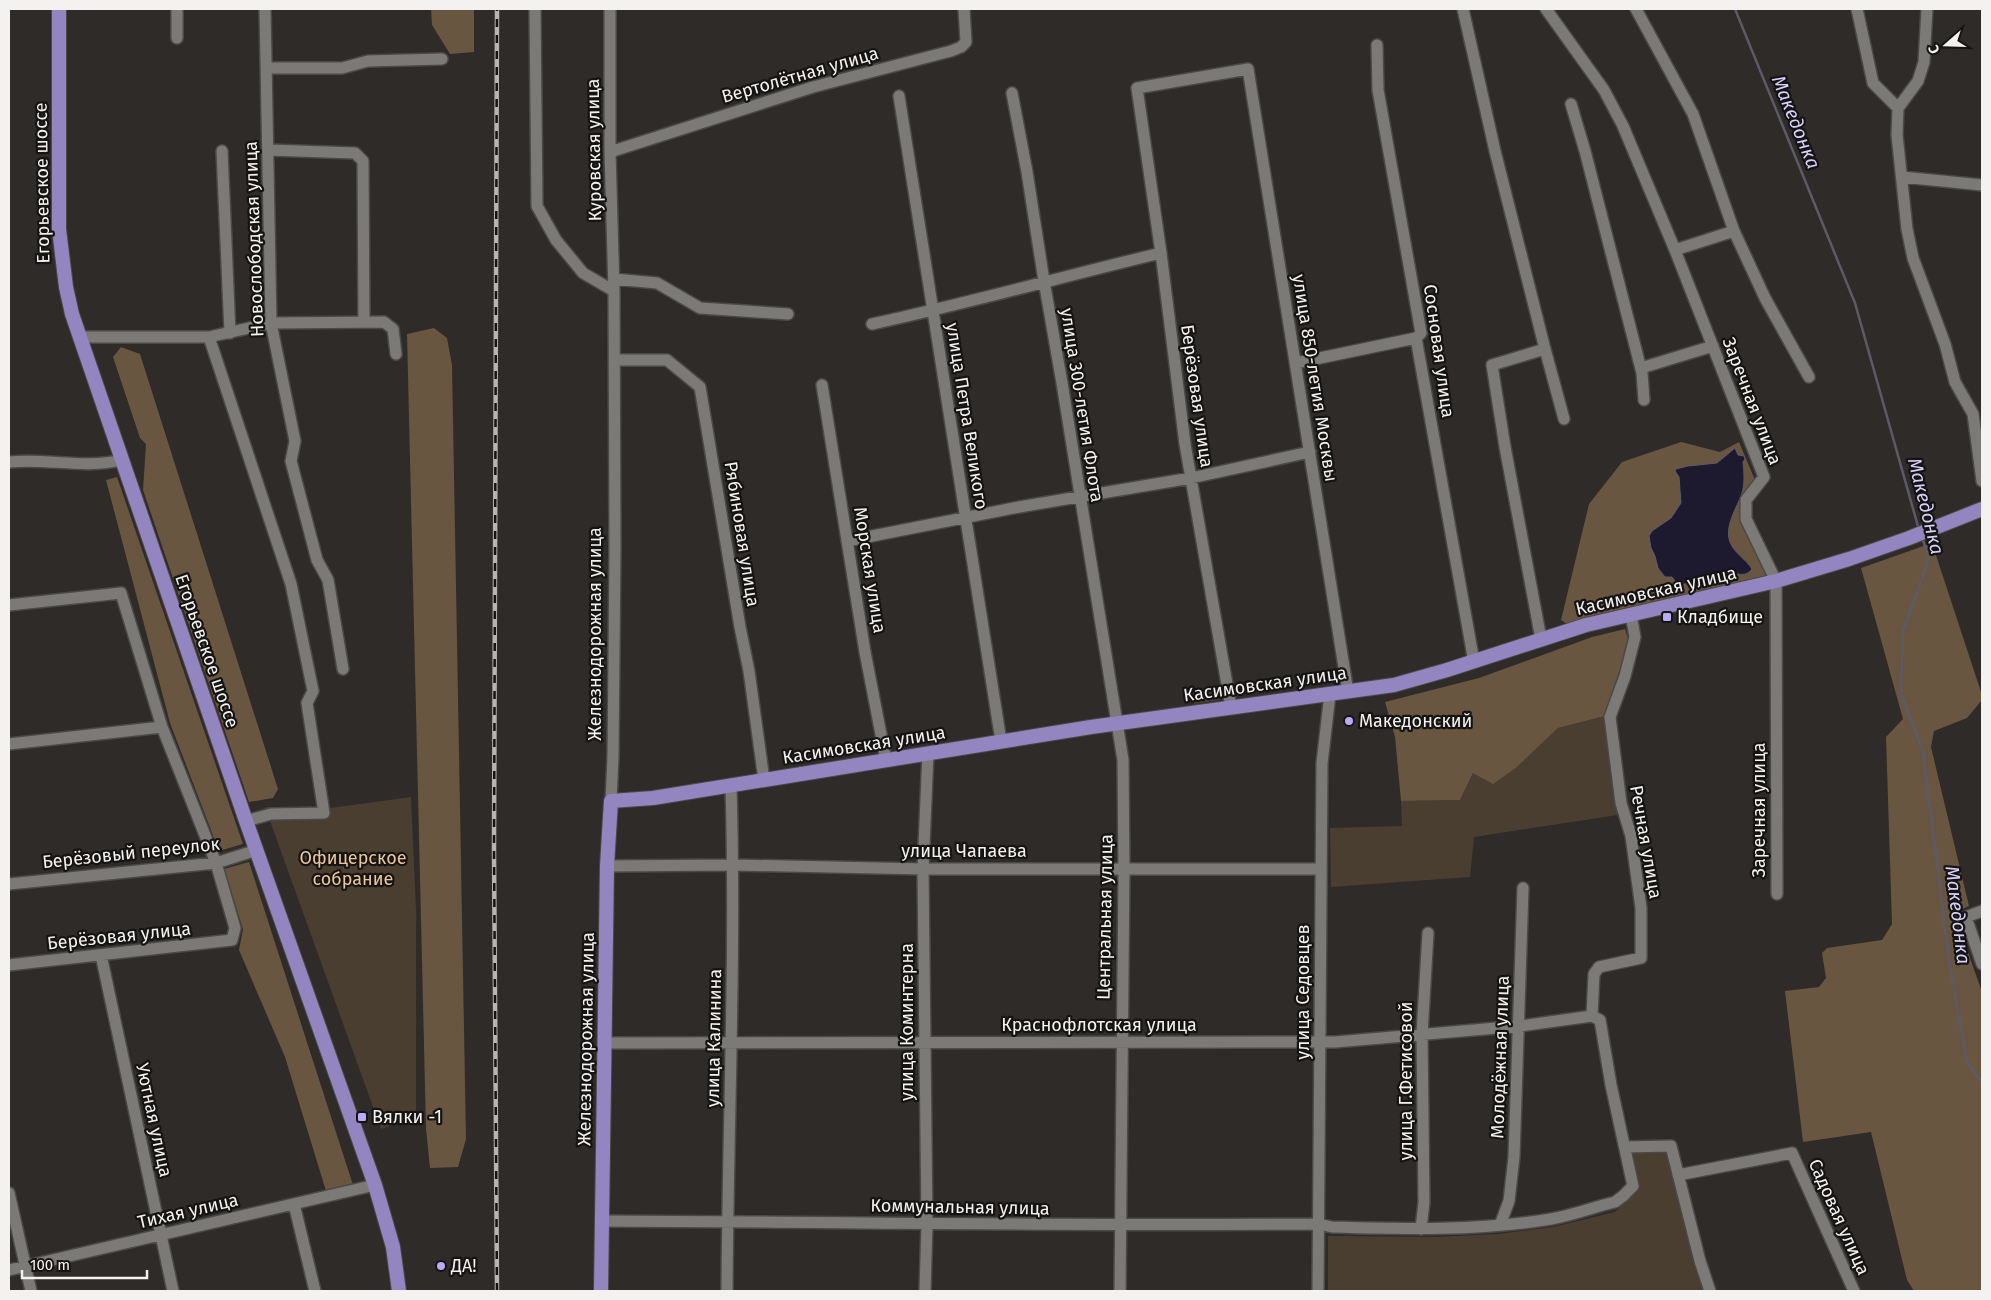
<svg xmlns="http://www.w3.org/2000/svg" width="1991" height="1300" font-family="'Fira Sans',sans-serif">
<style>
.green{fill:#4a3e31}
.forest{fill:#685640}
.water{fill:#1d192e;stroke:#5d5a68}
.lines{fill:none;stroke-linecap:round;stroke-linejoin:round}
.stream{stroke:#5d5a68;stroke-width:2.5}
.minor-casing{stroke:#4b4947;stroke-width:14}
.major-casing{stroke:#4b4947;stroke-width:16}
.minor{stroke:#7c7a76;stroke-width:11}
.major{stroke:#9386c0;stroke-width:14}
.rail-casing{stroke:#b7b5b3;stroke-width:4.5}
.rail{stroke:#151413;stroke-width:2.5;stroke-dasharray:8;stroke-linecap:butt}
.poi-dot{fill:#b8abf7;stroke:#151413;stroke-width:2}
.labels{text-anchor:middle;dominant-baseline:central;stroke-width:4.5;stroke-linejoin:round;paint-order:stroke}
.street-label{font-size:18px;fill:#f3f2f0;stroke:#151413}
.poi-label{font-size:18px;fill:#f3f2f0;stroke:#151413;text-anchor:start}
.park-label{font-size:18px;fill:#ebc59a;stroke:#151413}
.water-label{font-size:19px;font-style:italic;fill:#d7d1fa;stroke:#151413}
</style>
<rect width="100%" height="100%" fill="#2e2b28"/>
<!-- green -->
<path class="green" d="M1219 689 1220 700 1194 704 1193 692Z
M1605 716 1611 777 1618 815 1474 837 1470 877 1331 887 1330 828 1402 826 1401 801 1460 800 1473 773 1517 767 1558 728Z
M411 797 416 909V1117L381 1129 265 807 316 810Z
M1667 1151 1706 1291H1328V1236L1436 1237 1498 1234 1553 1227 1615 1212 1638 1189 1632 1152Z"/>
<!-- forest -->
<path class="forest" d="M431 9H474V52L450 54 432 25Z
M434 328 447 338 452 365 466 1139 458 1167 430 1168 426 1129 407 334Z
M121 347 140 354 278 789 273 798 249 802 143 490 146 444 140 438 113 357Z
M1681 442 1720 452 1739 442 1755 480 1744 496 1740 521 1771 579 1567 624 1561 620 1589 504 1622 462Z
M117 477 243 844 219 851 170 723 106 480Z
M1932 543 1982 695V700L1967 718 1934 731 1931 747 1969 906 1960 910 1957 921 1982 992V1291H1914L1907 1280 1871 1132 1803 1142 1785 991 1819 987 1826 978 1822 953 1827 948 1882 940 1892 924 1886 737 1903 719 1861 568Z
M1625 629 1629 641 1605 716 1558 728 1517 767 1493 784 1473 773 1460 800 1401 801 1395 737 1385 702 1479 678 1592 637Z
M249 862 353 1185 326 1191 285 1057 239 950 243 929 224 869Z"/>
<!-- water -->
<path class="water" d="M1735 448 1738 455 1744 456 1745 459 1743 462C1744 472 1745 483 1742 493 1737 508 1724 526 1730 542 1734 553 1746 559 1752 569 1745 578 1739 573 1730 573 1712 575 1696 583 1678 585L1672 577H1665L1658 568 1655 556 1651 548 1649 536 1652 531 1671 518 1681 503 1679 477 1675 471 1676 469 1688 466 1717 463Z"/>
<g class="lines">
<!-- stream -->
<path class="stream" d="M1735 9 1855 303 1919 530
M1922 537 1929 559 1903 631 1901 694 1923 751 1950 967 1967 1062 1982 1083"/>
<defs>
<path id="minor" d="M265 9 271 323 295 441 291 461 317 560 328 580 343 669
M535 9 537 206 556 240 583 273 614 291 615 549 613 757 611 801
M610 9V152L614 291
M1463 9 1495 151 1545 349
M1546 9 1604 90 1623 126 1675 250 1764 477 1746 500V519L1776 581 1777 894
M1636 9 1693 114 1734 231
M1857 9 1873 83 1898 108
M1927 9 1924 62 1918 81 1898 108 1897 135 1907 229 1913 258 1945 344 1955 382 1973 414 1982 481
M177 38V9
M1377 45 1378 90 1421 333 1416 338 1474 662
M267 68H342L368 61 442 59
M1012 93 1027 172 1044 281 1062 383 1123 760 1124 869 1120 1291
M899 96 1001 741
M1571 104 1585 151 1642 373 1644 400
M269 150 355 153 363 161 364 322
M222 151 230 333
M610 152 813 87 951 51 961 47 966 42 964 9
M1902 177 1982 185
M1675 250 1734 231 1765 298 1809 377
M614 279 657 283 700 308 788 314
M872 324C969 303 1065 276 1161 253
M79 337H209L271 323 384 322 393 329 396 354
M209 337 291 584 313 691 307 703 324 813 271 814 246 821
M615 360H667L700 387 740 627 749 671 764 780
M1296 363 1416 338
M1641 368 1713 346
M822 385 865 652 886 760
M9 462C48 458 83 469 122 460
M847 541 1019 507 1191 478 1310 452
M9 605 121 593 162 727 216 863 235 928 232 940 9 965
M1541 639 1505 447 1492 365 1545 349 1564 419
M1231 707 1185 444 1161 253 1137 88 1248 69 1348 692
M9 744 162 727
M607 866 734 865 923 869H1321
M9 884 216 863 257 850
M1982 911 1966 917 1982 964
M101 955 173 1291
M605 1043 1335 1042 1520 1026 1592 1016
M1625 1147 1671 1146 1700 1261 1710 1291
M1678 1175 1792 1153 1854 1291
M9 1193 31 1291
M294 1204 315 1291
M602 1221C841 1222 1080 1226 1319 1224L1332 1227C1405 1229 1479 1231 1551 1219 1573 1215 1594 1207 1615 1202L1623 1196 1633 1186 1611 1085 1600 1020 1592 1016 1594 974 1599 967 1641 958V908L1631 836 1621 803 1610 717 1625 676 1635 637 1631 615
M1500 1225 1509 1201 1514 1157 1523 888
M1421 1229 1424 1202 1422 1034 1428 933
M9 1270 375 1185
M727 1291C728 1123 736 954 731 786
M925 1291 927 1224 923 869 928 753
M1318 1291 1322 763 1330 694"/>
<path id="major" d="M59 9V229L66 287 72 314 246 821 375 1185 393 1247 399 1291
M601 1291 607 866 611 801 653 798 1091 727 1394 685 1447 670 1586 625 1776 581 1849 559 1909 538 1982 509"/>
</defs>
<!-- minor casing -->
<use href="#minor" class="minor-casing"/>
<!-- major casing -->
<use href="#major" class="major-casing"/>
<!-- minor -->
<use href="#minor" class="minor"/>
<!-- major -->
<use href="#major" class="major"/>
<defs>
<path id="rail" d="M497 1291 494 849 497 9"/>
</defs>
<!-- rail casing -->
<use href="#rail" class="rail-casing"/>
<!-- rail -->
<use href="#rail" class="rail"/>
</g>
<!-- markers -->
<g class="poi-dot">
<rect x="1662" y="612" width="10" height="10" rx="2.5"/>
<circle cx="1349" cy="721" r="5"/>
<rect x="357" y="1112" width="10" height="10" rx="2.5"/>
<circle cx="441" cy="1266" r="5"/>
</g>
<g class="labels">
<!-- street labels -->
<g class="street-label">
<text transform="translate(800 75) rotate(-16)">Вертолётная улица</text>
<text transform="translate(594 150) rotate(-91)">Куровская улица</text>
<text transform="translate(42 183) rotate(-91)">Егорьевское шоссе</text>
<text transform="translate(254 239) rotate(-92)">Новослободская улица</text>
<text transform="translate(1439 351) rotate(82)">Сосновая улица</text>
<text transform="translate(1315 378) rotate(81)">улица 850-летия Москвы</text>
<text transform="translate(1197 396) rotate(82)">Берёзовая улица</text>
<text transform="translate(1752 401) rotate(69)">Заречная улица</text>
<text transform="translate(1082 405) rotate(81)">улица 300-летия Флота</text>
<text transform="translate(967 416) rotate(81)">улица Петра Великого</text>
<text transform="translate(742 534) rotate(81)">Рябиновая улица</text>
<text transform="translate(870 570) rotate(81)">Морская улица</text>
<text transform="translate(1656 591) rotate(-13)">Касимовская улица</text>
<text transform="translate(595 634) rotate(-90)">Железнодорожная улица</text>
<text transform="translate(207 651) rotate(71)">Егорьевское шоссе</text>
<text transform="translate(1265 684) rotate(-8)">Касимовская улица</text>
<text transform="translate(864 745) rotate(-9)">Касимовская улица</text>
<text transform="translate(1759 810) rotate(-90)">Заречная улица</text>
<text transform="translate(1646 842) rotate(80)">Речная улица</text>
<text x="964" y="851">улица Чапаева</text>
<text transform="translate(131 853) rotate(-6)">Берёзовый переулок</text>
<text transform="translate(1105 917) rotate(-89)">Центральная улица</text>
<text transform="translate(119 936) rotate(-6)">Берёзовая улица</text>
<text transform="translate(1303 992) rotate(-90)">улица Седовцев</text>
<text transform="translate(907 1022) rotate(-90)">улица Коминтерна</text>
<text x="1099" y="1025">Краснофлотская улица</text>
<text transform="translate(714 1038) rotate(-89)">улица Калинина</text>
<text transform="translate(586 1039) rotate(-89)">Железнодорожная улица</text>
<text transform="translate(1500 1057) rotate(-88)">Молодёжная улица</text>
<text transform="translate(1406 1081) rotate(-90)">улица Г.Фетисовой</text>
<text transform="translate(154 1120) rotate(78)">Уютная улица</text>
<text transform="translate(960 1207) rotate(1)">Коммунальная улица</text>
<text transform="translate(188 1211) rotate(-13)">Тихая улица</text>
<text transform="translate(1839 1217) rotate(66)">Садовая улица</text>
</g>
<!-- poi labels -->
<g class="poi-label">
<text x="1677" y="617">Кладбище</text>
<text x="1359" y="721">Македонский</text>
<text x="372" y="1117">Вялки -1</text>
<text x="451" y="1266">ДА!</text>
</g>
<!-- park labels -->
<g class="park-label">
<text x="353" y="858">Офицерское<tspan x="353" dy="21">собрание</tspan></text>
</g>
<!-- water labels -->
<g class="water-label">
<text transform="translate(1796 122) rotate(68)">Македонка</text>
<text transform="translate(1926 506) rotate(76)">Македонка</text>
<text transform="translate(1958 915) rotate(83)">Македонка</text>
</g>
</g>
<!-- border -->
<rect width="1991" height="1300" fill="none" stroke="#f3f2f0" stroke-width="20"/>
<!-- north arrow -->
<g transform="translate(1946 45) rotate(250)" stroke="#151413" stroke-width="4" paint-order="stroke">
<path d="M0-4L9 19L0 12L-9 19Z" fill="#f3f2f0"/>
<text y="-8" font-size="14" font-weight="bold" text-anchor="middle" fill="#f3f2f0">С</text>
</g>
<!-- scale -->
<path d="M22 1270v8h125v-8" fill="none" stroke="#f3f2f0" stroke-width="2.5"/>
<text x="30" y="1270" font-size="15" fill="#f3f2f0" stroke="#151413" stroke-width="4" paint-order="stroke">100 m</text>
</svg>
